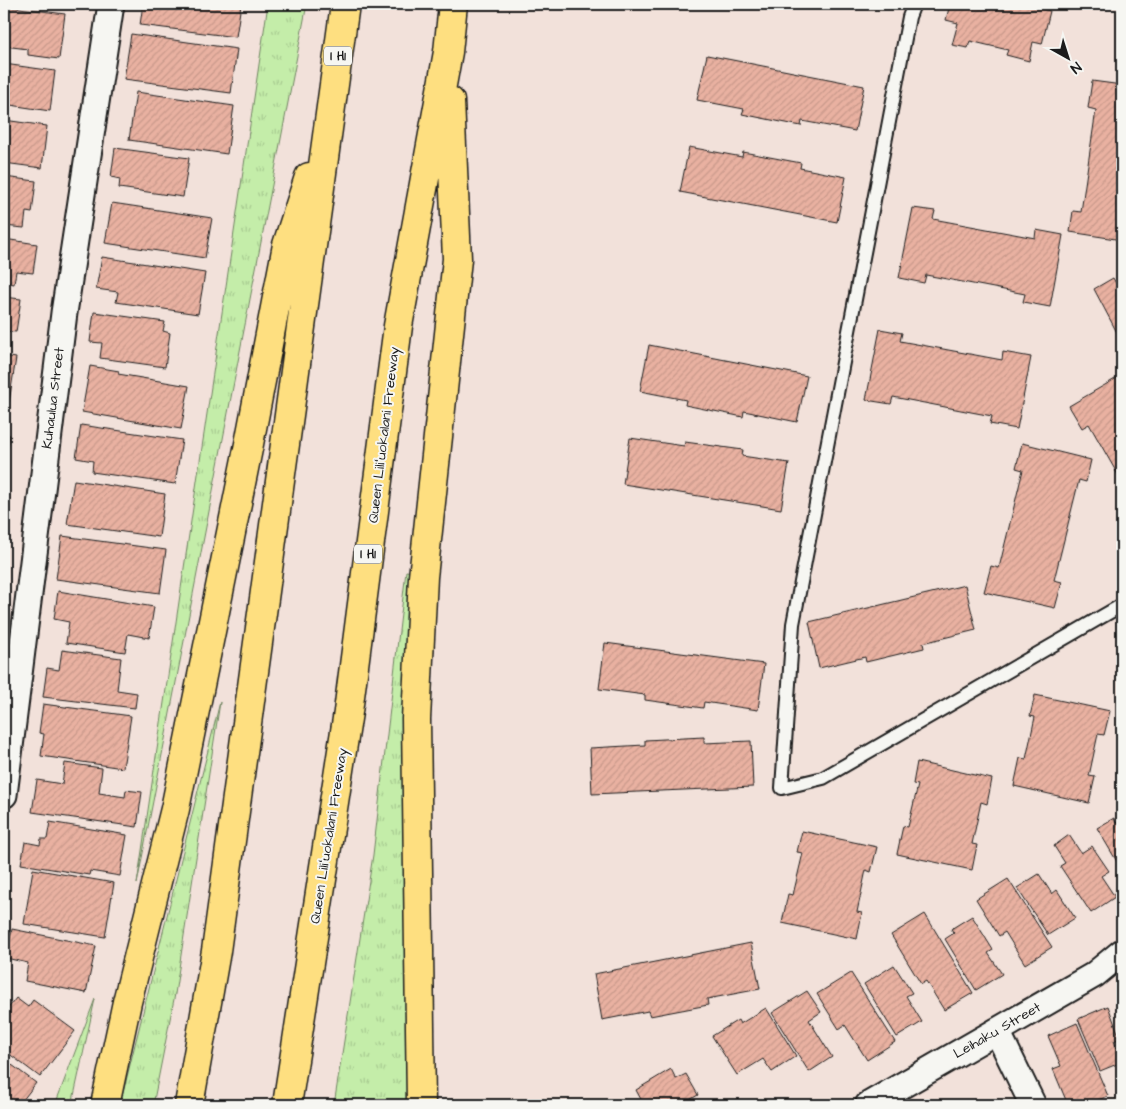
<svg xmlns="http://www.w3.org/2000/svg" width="1126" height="1109" font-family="'Architects Daughter',sans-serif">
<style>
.grass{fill:url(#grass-tufts);stroke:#708462}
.building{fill:url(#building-hatch);stroke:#1c1c1c}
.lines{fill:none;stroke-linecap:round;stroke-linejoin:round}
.lane-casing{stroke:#1c1c1c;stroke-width:16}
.street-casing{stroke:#1c1c1c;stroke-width:29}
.highway-casing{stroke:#1c1c1c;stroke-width:31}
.lane{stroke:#f6f6f2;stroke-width:12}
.street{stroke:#f6f6f2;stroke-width:25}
.highway{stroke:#fedf80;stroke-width:28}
.labels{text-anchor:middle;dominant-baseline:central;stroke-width:4;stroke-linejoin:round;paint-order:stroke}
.shield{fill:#f6f6f2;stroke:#5d5d5c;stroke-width:1}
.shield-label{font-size:12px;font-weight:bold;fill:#1c1c1c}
.street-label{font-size:14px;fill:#1c1c1c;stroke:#f6f6f2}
</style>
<defs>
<pattern id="grass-tufts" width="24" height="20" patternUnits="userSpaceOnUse" patternTransform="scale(1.25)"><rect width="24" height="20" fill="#c4eda9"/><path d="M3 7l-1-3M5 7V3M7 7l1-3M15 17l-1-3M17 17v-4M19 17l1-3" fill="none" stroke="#a8cb91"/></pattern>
<pattern id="building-hatch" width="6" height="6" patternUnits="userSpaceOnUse" patternTransform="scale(1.25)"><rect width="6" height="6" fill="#e9b1a1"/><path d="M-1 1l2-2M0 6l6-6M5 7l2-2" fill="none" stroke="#c7988a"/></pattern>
</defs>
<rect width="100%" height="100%" fill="#f2e1da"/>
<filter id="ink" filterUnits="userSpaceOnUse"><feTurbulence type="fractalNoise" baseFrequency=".02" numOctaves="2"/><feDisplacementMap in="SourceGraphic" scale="10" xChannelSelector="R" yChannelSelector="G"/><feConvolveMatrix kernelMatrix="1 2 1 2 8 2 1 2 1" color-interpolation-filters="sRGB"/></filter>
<g filter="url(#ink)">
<!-- grass -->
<path class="grass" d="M268 4H307L137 884Z
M406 571 413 572 412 1105H334L373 855Z
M220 702 175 994 153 1105H120Z
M95 999 72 1105H55Z"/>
<!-- building -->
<path class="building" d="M52 4H71V7Z
M143 4H241L236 37 140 25Z
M950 4H1043L1042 9 1050 11 1042 44 1033 42 1029 61 1006 55 1008 50 970 41 968 48 952 45 958 23 946 20Z
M4 6 65 14 59 59 28 55V49L4 46Z
M131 34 237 49 231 93 124 79Z
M707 55 864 86 855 131 802 121 801 126 742 114 744 109 697 100Z
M4 64 55 71 50 111 4 104Z
M1092 81 1122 85V240L1070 232 1073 211 1081 212 1096 110 1088 108Z
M136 92 234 106 227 154 129 140Z
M4 120 47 126 42 168 4 163Z
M689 147 742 157 743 152 801 163 800 168 846 177 837 222 680 192Z
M115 148 189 158 183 197 119 188 120 179 111 177Z
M4 177 36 181 32 213 26 212 24 228 4 226Z
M112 203 212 218 205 258 105 243Z
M913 208 935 211 933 219 1035 238 1036 230 1063 235 1050 307 1023 302 1025 294 926 275 924 283 899 278Z
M4 239 37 244 33 273 16 271 14 284 4 282Z
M102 257 205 273 198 314 116 302 118 292 96 289Z
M1113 278 1117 285 1122 282V342L1094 289Z
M4 297 21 299 16 332 4 331Z
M94 312 165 322 163 331 170 333 165 367 100 358 102 343 90 342Z
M880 329 902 333 900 341 1002 360 1003 352 1031 357 1017 429 990 424 992 416 893 397 891 404 866 400Z
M649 345 807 376 797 422 744 411 743 417 685 405 686 400 640 391Z
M4 356 16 358 9 402 4 401Z
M90 366 119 371 118 374 189 386 181 429 82 412Z
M1122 375V482L1089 424 1082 428 1069 406Z
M81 425 182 440 175 484 92 472 93 461 76 458Z
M4 434 10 435 5 463H4Z
M630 438 684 446 685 442 743 450 742 456 789 463 781 509 623 484Z
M1022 443 1091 460 1086 482 1079 480 1054 580 1062 582 1055 608 984 592 991 566 999 568 1023 470 1016 468Z
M74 480 165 494 159 537 67 524Z
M62 536 166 550 160 593 56 579Z
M965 585 976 630 923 643 924 648 866 662 865 657 819 668 809 622Z
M58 591 154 607 149 638 128 634 125 652 66 643 69 622 54 619Z
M605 643 764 664 758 710 704 702 703 708 645 700V695L599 689Z
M62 650 121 658 117 690 137 693 135 708 43 697 47 668 59 670Z
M1035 695 1110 711 1104 735 1098 734 1089 776 1095 777 1089 803 1014 786 1020 758 1026 759 1035 717 1030 716Z
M43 704 131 716 123 768 41 756 44 734 39 733Z
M704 737V743L751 741 753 787 592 794 590 748 645 745V740Z
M917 762 992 779 987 804 981 802 972 844 977 845 972 870 897 854 903 826 908 827 918 785 913 784Z
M65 763 102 768 99 793 125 797 126 790 142 792 137 827 32 812 37 780 62 784Z
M1114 818 1116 823 1122 819V870L1097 828Z
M50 822 127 835 120 876 90 871 89 875 21 864 25 842 40 845 41 839H47Z
M802 831 877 847 871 872 866 870 857 912 862 913 857 939 782 923 788 894 793 895 803 853 797 852Z
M1069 835 1081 853 1092 846 1109 871 1101 876 1115 897 1091 913 1060 866 1065 863 1054 846Z
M33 869 114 883 105 937 24 924Z
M1039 874 1052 894 1057 890 1075 918 1048 935 1017 888Z
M1008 879 1052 947 1025 964 1005 932 999 936 976 899Z
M925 914 973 993 944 1010 926 981 921 984 891 935Z
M972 916 993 950 988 953 1002 974 976 990 945 939 954 933 951 929Z
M12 929 96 946 86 993 25 981 28 963 6 958Z
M751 943 760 989 707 999 708 1005 650 1016 648 1011 602 1020 594 974Z
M894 965 912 993 906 996 922 1022 897 1037 864 984Z
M851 973 895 1042 867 1060 845 1025 839 1029 817 994Z
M807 991 821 1012 809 1020 832 1057 809 1072 772 1013Z
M16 998 28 1007 33 1000 75 1031 40 1077 4 1050V1014Z
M1108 1006 1120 1038 1114 1041 1122 1062 1100 1071 1078 1019Z
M766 1008 796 1056 772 1072 763 1059 737 1075 712 1036 738 1020 740 1024Z
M1077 1023 1108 1096 1086 1105H1068L1053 1069 1061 1066 1048 1036Z
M4 1059 36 1083 19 1105H4Z
M671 1069 676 1079 686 1074 698 1095 681 1105H644L636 1090Z
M717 1101 720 1105H709Z"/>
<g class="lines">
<defs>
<path id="lane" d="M914 4 909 17 793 624 782 788 823 778 1122 605"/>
<g id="street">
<path id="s1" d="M4 795 64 313 111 4"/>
<path d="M997 1031 1033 1105"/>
<path id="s2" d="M868 1105 1094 975 1122 952"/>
</g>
<path id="highway" d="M105 1105 127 1002 175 809 249 444 287 245 309 177
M189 1105 216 951 345 4
M287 1105 348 712 398 326 448 52 453 4
M421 1105 416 719 423 577 457 259 450 101"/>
</defs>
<!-- lane casing -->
<use href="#lane" class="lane-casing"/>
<!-- street casing -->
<use href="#street" class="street-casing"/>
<!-- highway casing -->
<use href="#highway" class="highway-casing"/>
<!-- lane -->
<use href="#lane" class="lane"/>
<!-- street -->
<use href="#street" class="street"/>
<!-- highway -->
<use href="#highway" class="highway"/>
</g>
</g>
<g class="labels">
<!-- shield labels -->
<g class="shield">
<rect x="324" y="46.5" width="28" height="19" rx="4"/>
<rect x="354" y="544.5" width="28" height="19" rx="4"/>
</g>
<g class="shield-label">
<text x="338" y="56">I H1</text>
<text x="368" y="554">I H1</text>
</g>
<!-- street labels -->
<g class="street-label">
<text stroke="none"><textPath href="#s1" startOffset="400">Kuhaulua Street</textPath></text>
<text transform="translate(384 435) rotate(-83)">Queen Liliʻuokalani Freeway</text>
<text transform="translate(329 836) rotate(-81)">Queen Liliʻuokalani Freeway</text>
<text stroke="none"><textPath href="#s2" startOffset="149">Leihaku Street</textPath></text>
</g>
</g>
<!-- margin -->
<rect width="1126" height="1109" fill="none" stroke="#f6f6f2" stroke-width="20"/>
<rect x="10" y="10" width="1106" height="1089" fill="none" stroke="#1c1c1c" stroke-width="2" filter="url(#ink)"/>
<!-- north arrow -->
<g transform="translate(1068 58) rotate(141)" stroke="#f6f6f2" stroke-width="4" paint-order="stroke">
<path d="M0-4L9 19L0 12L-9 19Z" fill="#1c1c1c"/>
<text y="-8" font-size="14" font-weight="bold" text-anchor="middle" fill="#1c1c1c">N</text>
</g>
</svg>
